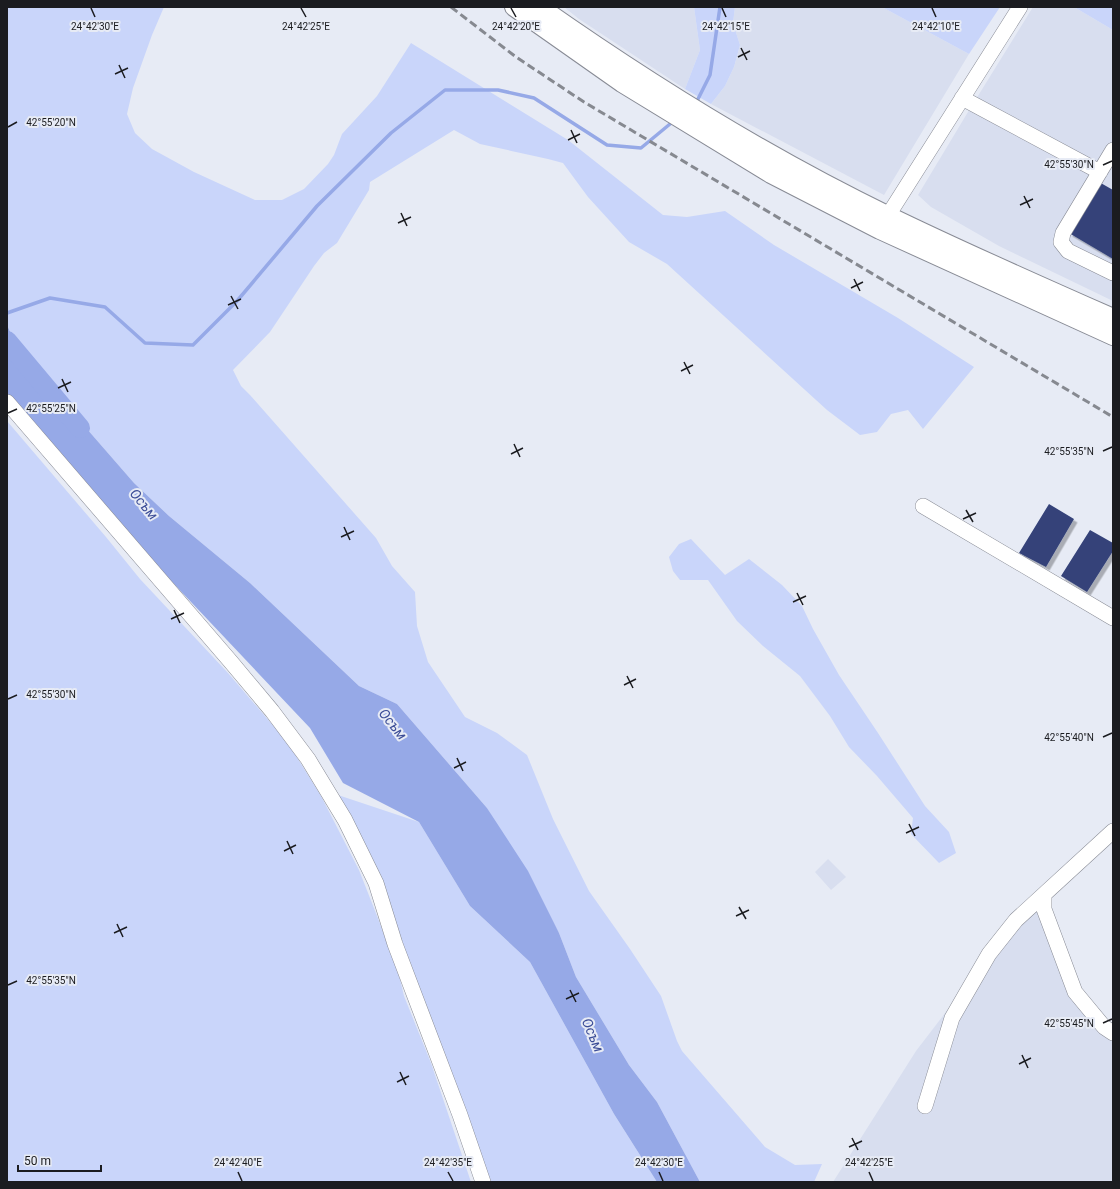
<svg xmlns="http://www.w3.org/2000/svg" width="1120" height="1189" font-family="Roboto,sans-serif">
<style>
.built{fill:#d8deef}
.green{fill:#c9d5fa}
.water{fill:#96a9e7}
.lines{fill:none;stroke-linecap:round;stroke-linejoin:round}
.stream{stroke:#96a9e7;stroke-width:3.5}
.river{stroke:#96a9e7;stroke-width:20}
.building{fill:#354379;filter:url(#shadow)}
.minor-casing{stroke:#888b95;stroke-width:16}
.major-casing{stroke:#888b95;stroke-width:20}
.minor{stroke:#fff;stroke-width:15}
.major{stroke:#fff;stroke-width:18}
.rail{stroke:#868990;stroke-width:3;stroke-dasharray:8 4;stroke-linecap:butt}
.ticks{fill:none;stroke:#1b1c20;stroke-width:1.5}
.labels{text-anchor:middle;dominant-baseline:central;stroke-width:4;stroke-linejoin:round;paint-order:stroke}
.water-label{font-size:14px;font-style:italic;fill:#3c4d97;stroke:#e7ebf5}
.ticks-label{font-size:10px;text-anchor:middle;fill:#1b1c20;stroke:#e7ebf5;stroke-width:4;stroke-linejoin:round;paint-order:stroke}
</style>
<defs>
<filter id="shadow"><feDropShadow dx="3.5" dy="3.5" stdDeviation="0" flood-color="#0004"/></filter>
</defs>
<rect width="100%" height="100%" fill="#e7ebf5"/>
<!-- built -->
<path class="built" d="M564 7H694L700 50 685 89 579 19Z
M735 7H882L969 54 884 195 711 104 725 86 734 67 740 45 733 23Z
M1033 7H1074L1113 30V301L999 246 931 207 918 195 968 112Z
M828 859 846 877 831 890 815 872Z
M1031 901 1095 1022 1113 1040V1182H833L916 1051Z"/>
<!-- green -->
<path class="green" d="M7 7H164L152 35 133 88 127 114 135 133 152 149 194 172 255 200H282L304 189 328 164 334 155 342 134 377 96 411 43 568 140 663 215 687 217 725 211 774 245 898 318 974 367 923 429 908 410 891 414 877 432 860 435 827 410 667 264 629 242 588 197 563 163 548 159 480 144 454 130 370 182 369 190 337 243 324 253 314 266 270 332 233 370 241 386 250 395 376 538 392 566 415 592 417 626 428 662 465 717 497 733 527 755 553 819 589 891 630 949 661 996 677 1041 682 1051 765 1147 795 1165 822 1164 814 1182H700L657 1102 629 1065 576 977 559 933 487 808 397 704 359 686 250 583 169 516 134 483 80 421 54 400 27 370 7 325Z
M694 7H735L733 23 740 45 734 67 725 86 711 104 685 89 700 50Z
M882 7H1000L969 54Z
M1074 7H1113V30Z
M7 421 106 537 140 579 228 673 288 743 321 796 359 870 379 921 399 975 404 996 431 1063 471 1182H7Z
M691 539 725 575 749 559 782 585 802 606 813 629 839 675 878 733 925 806 949 832 956 853 939 863 911 834 913 818 877 776 849 747 830 716 800 676 763 646 737 621 708 580H680L673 571 669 557 679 544Z
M332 793 419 822 470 906 530 962 614 1114 657 1182H482L439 1060Z"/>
<!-- water -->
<path class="water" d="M7 325 27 370 54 400 80 421 134 483 169 516 250 583 359 686 397 704 487 808 528 871 559 933 576 977 629 1065 657 1102 700 1182H657L614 1114 530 962 470 906 419 822 343 783 310 728 157 566 7 396Z"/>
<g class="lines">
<!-- stream -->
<path class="stream" d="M697 101 710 75 720 7
M7 313 50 298 105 307 145 343 193 345 237 301 317 206 391 133 445 90H498L534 98 607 145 641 148 670 124"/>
<!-- river -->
<path class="river" d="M7 341 80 428"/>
</g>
<!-- building -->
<path class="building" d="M1099 182 1113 190V259L1069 233Z
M1049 504 1074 519 1046 567 1019 553Z
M1090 530 1113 543V551L1087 592 1061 576Z"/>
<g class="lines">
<defs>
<path id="minor" d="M962 98 1100 172
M1113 150 1063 233 1061 242 1068 251 1113 273
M882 225 1020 7
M7 402 231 662 272 711 308 759 345 820 376 883 395 944 460 1115 483 1182
M923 506 1113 618
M1044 895V909L1075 992 1104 1027 1113 1033
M925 1106 952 1018 989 954 1016 920 1113 831"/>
<path id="major" d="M514 7 622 83 771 174 880 230 1113 336
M540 7C651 85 767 157 889 216 963 252 1038 285 1113 318"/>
</defs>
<!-- minor casing -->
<use href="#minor" class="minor-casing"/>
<!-- major casing -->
<use href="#major" class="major-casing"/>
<!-- minor -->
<use href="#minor" class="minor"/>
<!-- major -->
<use href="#major" class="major"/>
<!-- rail -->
<path class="rail" d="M451 7 516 57 584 102 1113 417"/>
</g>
<!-- ticks -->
<path class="ticks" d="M91 8 95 17M301 8 306 17M511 8 516 17M722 8 726 17M932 8 936 17M741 48 747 60M738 57 750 51M119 65 125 78M115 74 128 68M8 127 17 122M571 130 577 143M568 140 580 134M1103 165 1112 161M1024 196 1030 208M1020 205 1033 199M401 213 407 226M398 223 411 217M854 279 860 291M851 288 863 282M231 296 238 309M228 305 241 299M684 362 690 374M681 371 693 365M62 379 68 392M58 388 71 382M8 413 17 409M514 444 520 457M1103 451 1112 447M511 454 523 448M966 510 973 522M963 519 976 513M344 527 350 540M341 537 354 531M797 593 803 605M793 602 806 596M174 610 180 623M171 619 184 613M627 676 633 688M624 685 636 679M8 699 17 695M1103 737 1112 733M457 758 463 771M454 768 466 762M909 824 915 836M906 833 919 827M287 841 293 854M284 851 296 845M739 907 746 919M736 916 749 910M117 924 123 937M114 933 127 927M8 985 17 981M570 990 576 1002M566 999 579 993M1103 1023 1112 1019M1022 1055 1028 1068M1019 1064 1031 1058M400 1072 406 1085M397 1082 409 1076M852 1138 858 1150M849 1147 862 1141M238 1172 242 1181M448 1172 453 1181M659 1172 663 1181M869 1172 873 1181"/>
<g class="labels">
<!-- water labels -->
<g class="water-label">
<text transform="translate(144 504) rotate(50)">Осъм</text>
<text transform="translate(393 724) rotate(51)">Осъм</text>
<text transform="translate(593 1035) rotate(67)">Осъм</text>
</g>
</g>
<g class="ticks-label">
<text x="95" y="30">24°42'30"E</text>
<text x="516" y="30">24°42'20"E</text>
<text x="726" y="30">24°42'15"E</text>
<text x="936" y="30">24°42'10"E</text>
<text x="306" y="30">24°42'25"E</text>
<text x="51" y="126">42°55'20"N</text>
<text x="1069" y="168">42°55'30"N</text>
<text x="51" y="412">42°55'25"N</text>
<text x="1069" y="455">42°55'35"N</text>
<text x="51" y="698">42°55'30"N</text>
<text x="1069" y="741">42°55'40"N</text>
<text x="51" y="984">42°55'35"N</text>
<text x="1069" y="1027">42°55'45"N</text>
<text x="238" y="1166">24°42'40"E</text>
<text x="448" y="1166">24°42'35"E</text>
<text x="659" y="1166">24°42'30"E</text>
<text x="869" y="1166">24°42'25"E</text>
</g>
<!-- border -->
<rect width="1120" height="1189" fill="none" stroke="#1b1c20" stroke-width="16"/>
<!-- scale -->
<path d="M18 1165v6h83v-6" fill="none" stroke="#1b1c20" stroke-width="2"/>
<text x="24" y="1165" font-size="12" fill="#1b1c20" stroke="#e7ebf5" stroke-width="3" paint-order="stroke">50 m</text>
</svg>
